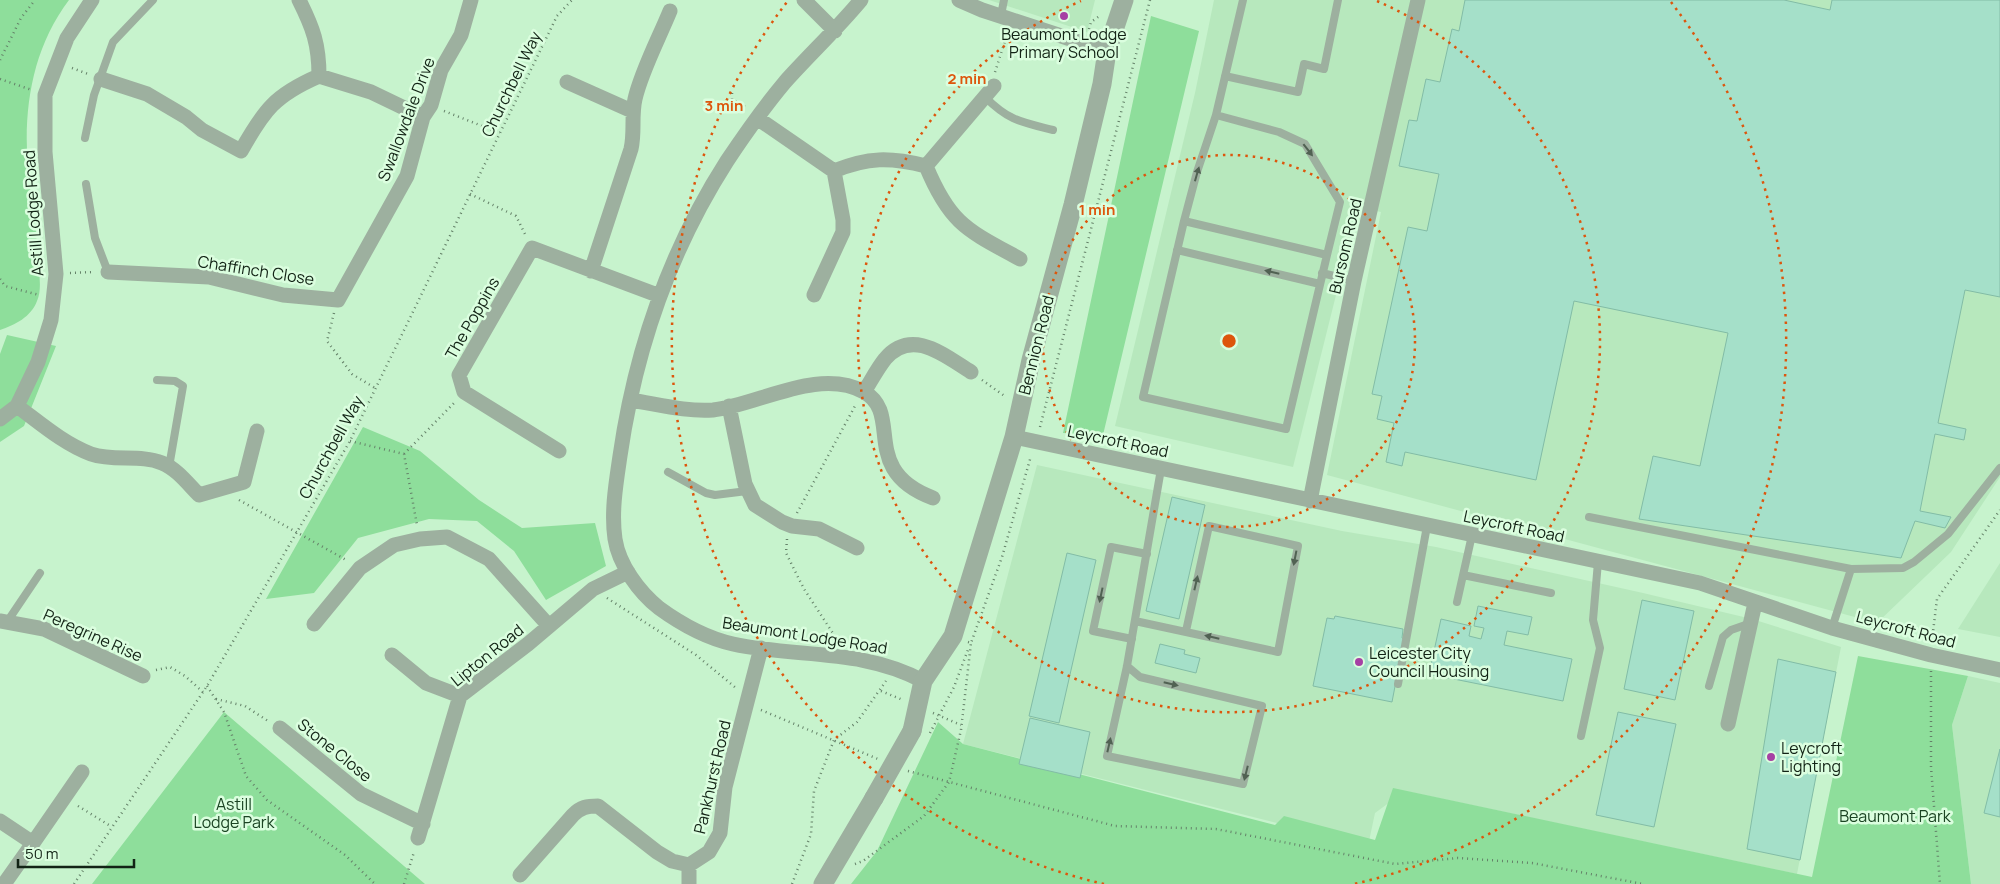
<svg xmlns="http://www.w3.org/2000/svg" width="2000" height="884" font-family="Manrope,sans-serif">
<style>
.built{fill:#b7e8bd}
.green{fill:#8ede9b}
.building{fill:#a5e0c9;stroke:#82bca6}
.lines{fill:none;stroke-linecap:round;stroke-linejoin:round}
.path{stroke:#658269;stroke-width:2.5;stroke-dasharray:1 4;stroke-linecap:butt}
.service{stroke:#9db09f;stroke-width:8}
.minor{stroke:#9db09f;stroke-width:15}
.tertiary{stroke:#9db09f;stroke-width:19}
.tertiary-bridge{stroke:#9db09f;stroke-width:19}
.oneway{fill:#516253}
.ring{fill:none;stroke:#dd560c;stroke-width:2.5;stroke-dasharray:2.5 5}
.poi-dot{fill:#a640a4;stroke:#dbfedf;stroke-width:2}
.labels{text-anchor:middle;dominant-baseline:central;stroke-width:5;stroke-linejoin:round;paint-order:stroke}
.poi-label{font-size:16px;fill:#122315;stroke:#dbfedf;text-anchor:start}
.street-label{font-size:16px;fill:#122315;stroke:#dbfedf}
.park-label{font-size:16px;fill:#1b4423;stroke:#dbfedf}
.centre{fill:#dd560c;stroke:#dbfedf;stroke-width:2.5}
.ring-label{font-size:15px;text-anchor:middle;font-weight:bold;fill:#dd560c;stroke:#dbfedf;stroke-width:5;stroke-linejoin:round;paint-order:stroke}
</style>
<rect width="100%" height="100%" fill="#c7f3cd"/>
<!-- built -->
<path class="built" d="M989 0H1095L1087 32Z
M1214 0H2000V477L1951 552 1877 623 1327 475 1381 212 1358 207 1293 467 1115 426 1195 93Z
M1037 465 1342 531 1436 547 1643 593 1752 619 1841 647 1797 874 1405 791 1375 813 1368 846 963 744Z
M2000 563V637L1958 629Z
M1968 676 2000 683V884H1971L1952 725Z"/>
<!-- green -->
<path class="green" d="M0 0H69C32 49 23 109 28 169 30 197 37 224 37 252 38 266 43 288 37 301 31 317 15 325 0 330Z
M1151 16 1199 31 1103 435 1063 433Z
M7 335 56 346 24 426 0 442V354Z
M363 427 420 451 479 500 522 528 595 523 606 566 546 600 514 551 477 521 429 519 358 538 314 593 266 599Z
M1858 656 1968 676 1952 725 1971 884H851L877 851 938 722 963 744 1275 825 1284 816 1375 840 1393 788 1812 877Z
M224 712 425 884H92Z"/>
<!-- building -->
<path class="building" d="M1465 0H1784L1830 10 1832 0H2000V297L1965 290 1938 423 1966 429 1964 440 1935 434 1920 511 1951 517 1945 528 1915 521 1901 558 1639 519 1653 456 1700 466 1728 333 1574 301 1536 480 1405 452 1402 466 1386 462 1394 423 1377 419 1382 396 1372 394 1408 227 1427 231 1439 174 1399 166 1409 120 1417 121 1426 79 1440 82 1452 29 1459 31Z
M1172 497 1205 505 1179 619 1146 611Z
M1067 553 1096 560 1059 723 1029 716Z
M1642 600 1694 611 1675 700 1624 689Z
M1478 606 1532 617 1528 635 1507 631 1504 645 1572 659 1563 701 1429 674 1441 619 1471 626 1469 636 1481 639 1484 628 1474 626Z
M1335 616 1403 629 1402 638 1404 639 1392 702 1313 686 1327 618 1334 619Z
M1160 644 1185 650 1184 654 1200 658 1196 673 1155 663Z
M1778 659 1836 672 1800 860 1747 849Z
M1618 712 1676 724 1654 827 1596 815Z
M1030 718 1090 732 1080 778 1019 764Z
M2000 749V817L1984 813Z"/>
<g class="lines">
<!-- path -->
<path class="path" d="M1089 29 1091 22 1101 15
M0 60 21 18 35 0
M72 68 88 74
M995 72 1007 35
M0 79 32 90
M732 93V99L747 108
M444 111 500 133
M470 194 516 216 525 234
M70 273 94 272
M0 279 5 286 39 295
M334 313 327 341 352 374 375 388
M982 380 1006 397
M1040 427 1150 0
M350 441 404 454 417 525
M404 454 454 403
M239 500 348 561
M797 513 855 406
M787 539 786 553 804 589 838 641
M607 598 696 655 736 688
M1932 640 1937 599 2000 510
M968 642 971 643 1002 557 1031 456
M156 670 170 667 185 676 203 692
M1931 671V767L1940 884
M207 686 224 712 246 776 267 800 345 855 375 884
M881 691 903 700
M216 699 245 706 268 721
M761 710 878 759
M933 713 961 725
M930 733 954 687 969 647
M908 771 1115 826 1216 829 1395 864 1458 858 1532 863 1643 884
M78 806 112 827
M855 864 863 861 924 816 949 782 961 730 971 643
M74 884 207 686 350 441 557 16 572 0
M404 884 414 852
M792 884 811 834 814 791 834 740 857 722 886 681"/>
<!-- service -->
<path class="service" d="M1001 15 1004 0
M1225 76 1298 92 1304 64 1324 69 1338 0
M985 97C1009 121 1021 122 1053 130
M1216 115 1243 0
M85 138 94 95 113 42 153 0
M86 184 95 238 108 272
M1184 221 1327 255 1286 429 1143 397Z
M1184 221 1197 172 1216 115 1279 132 1305 144 1340 202 1327 255
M1177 250 1320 284
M1322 273 1354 281
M157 380 175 381 183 386 169 467
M668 472 706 493 715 495 747 491
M1589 517 1851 569 1903 568 1914 562 1948 534 2000 468
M1463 575 1551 593
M1457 602 1472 535
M1135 621 1278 652 1298 546 1209 526 1186 631
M7 622 40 573
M1832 628 1851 569
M1132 639 1093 631 1111 547 1147 554
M1127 666 1140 677 1262 706 1243 784 1107 756 1127 666 1161 469
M1398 684 1427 526
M1709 686 1723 637 1731 630 1751 623
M1581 736 1600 648 1593 620 1598 562"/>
<!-- minor -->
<path class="minor" d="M299 0C313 28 319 44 319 76
M804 0 835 31
M861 0C837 29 810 54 785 82 764 107 745 134 727 161 670 250 635 352 620 456 616 483 611 512 615 539 619 565 639 592 659 608 681 624 706 638 733 644 797 658 862 648 923 681
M959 0 982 10 1107 51
M101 79 147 94 186 117 202 130 241 151C264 110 275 95 319 76L371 92 423 117
M567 82 632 111
M757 118 834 171C868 157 890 157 926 166 950 224 967 230 1020 259
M926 166 994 86
M591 271 631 149C635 132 631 116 635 99 641 72 659 38 670 11
M108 272 209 277 283 295 338 300 407 176 423 117 431 105 441 70 461 35 471 0
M814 295 843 232V220L834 171
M864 392C871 381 877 369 885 359 912 327 945 356 971 372
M630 400C657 404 686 412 713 410 758 405 819 367 864 392 904 414 858 470 933 498
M17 406C40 423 64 444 91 454 114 462 140 454 162 463 177 469 188 484 199 495L244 482 257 431
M729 406 745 484 755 505 782 522 792 526 819 529 857 548
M0 419 17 406 38 362 51 320 56 274 45 152V95L67 38 92 0
M1014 437 1700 583 1832 628 1931 655 2000 670
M559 451 464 392 459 375 532 248 660 296
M1310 501 1354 281 1418 0
M0 621 44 629 143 676
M314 624 360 568 394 545 420 539 447 537 489 559 549 626
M392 655 426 683 460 696
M1728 724 1755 603
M280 728 361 794 423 824
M0 821 33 843 4 884
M418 838 460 696 528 644 593 589 628 572
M33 843 82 772
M520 875 573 815C581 807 587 806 598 806L657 852 672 861 689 865 709 852 720 833 725 787 761 648
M689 884V865"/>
<!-- tertiary -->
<path class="tertiary" d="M912 731 923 681 953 636 1014 437 1031 360 1073 205 1102 84 1107 51 1124 0
M823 884 874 798"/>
<!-- tertiary-bridge -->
<path class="tertiary-bridge" d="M874 798 912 731"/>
</g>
<!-- one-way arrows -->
<defs><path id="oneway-solid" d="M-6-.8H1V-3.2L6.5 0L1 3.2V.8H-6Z" transform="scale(1.25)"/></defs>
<g class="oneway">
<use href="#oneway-solid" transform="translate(1308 150) rotate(52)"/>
<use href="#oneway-solid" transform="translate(1197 174) rotate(-74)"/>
<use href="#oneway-solid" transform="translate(1272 272) rotate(-167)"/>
<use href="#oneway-solid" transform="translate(1295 558) rotate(101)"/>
<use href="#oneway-solid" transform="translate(1196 583) rotate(-77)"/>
<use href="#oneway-solid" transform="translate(1101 595) rotate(102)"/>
<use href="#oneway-solid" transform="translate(1212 637) rotate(-167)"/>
<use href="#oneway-solid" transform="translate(1171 684) rotate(13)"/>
<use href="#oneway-solid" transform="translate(1109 745) rotate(-77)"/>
<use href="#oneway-solid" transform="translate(1246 773) rotate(104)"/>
</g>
<!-- distance rings -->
<g class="ring">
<circle cx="1229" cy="341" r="186"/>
<path d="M1377 1A371 371 0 1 1 1081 1"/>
<path d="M1104 884A557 557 0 0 1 787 2M1671 2A557 557 0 0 1 1354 884"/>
</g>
<!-- markers -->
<g class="poi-dot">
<circle cx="1064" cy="16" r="5"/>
<circle cx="1359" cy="662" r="5"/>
<circle cx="1771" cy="757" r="5"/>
</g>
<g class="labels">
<!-- poi labels -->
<g class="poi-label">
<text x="1064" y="34" text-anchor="middle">Beaumont Lodge<tspan x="1064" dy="18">Primary School</tspan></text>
<text x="1369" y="653">Leicester City<tspan x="1369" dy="18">Council Housing</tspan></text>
<text x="1781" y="748">Leycroft<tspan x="1781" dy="18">Lighting</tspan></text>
</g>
<!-- street labels -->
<g class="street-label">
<text transform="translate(511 84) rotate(-64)">Churchbell Way</text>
<text transform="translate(406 119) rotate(-69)">Swallowdale Drive</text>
<text transform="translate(33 213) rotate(-94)">Astill Lodge Road</text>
<text transform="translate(1345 246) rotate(-77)">Bursom Road</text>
<text transform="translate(256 270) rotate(9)">Chaffinch Close</text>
<text transform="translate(472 318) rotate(-60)">The Poppins</text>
<text transform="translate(1036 345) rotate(-76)">Bennion Road</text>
<text transform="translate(1118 441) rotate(12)">Leycroft Road</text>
<text transform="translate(331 447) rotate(-61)">Churchbell Way</text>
<text transform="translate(1514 526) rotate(12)">Leycroft Road</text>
<text transform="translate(1906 629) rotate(15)">Leycroft Road</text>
<text transform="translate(93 635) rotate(24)">Peregrine Rise</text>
<text transform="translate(805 635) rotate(9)">Beaumont Lodge Road</text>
<text transform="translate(487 655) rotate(-39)">Lipton Road</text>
<text transform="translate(335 750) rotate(39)">Stone Close</text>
<text transform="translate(712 777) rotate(-77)">Pankhurst Road</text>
</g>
<!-- park labels -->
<g class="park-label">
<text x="234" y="804">Astill<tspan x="234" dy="18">Lodge Park</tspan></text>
<text x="1895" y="816">Beaumont Park</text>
</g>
</g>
<circle cx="1229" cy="341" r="8" class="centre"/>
<g class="ring-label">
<text x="967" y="84">2 min</text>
<text x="724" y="111">3 min</text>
<text x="1097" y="215">1 min</text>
</g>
<!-- scale -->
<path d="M18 859v8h116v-8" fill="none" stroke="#122315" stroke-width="2.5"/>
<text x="25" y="859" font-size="15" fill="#122315" stroke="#dbfedf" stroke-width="4" paint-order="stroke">50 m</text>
</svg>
